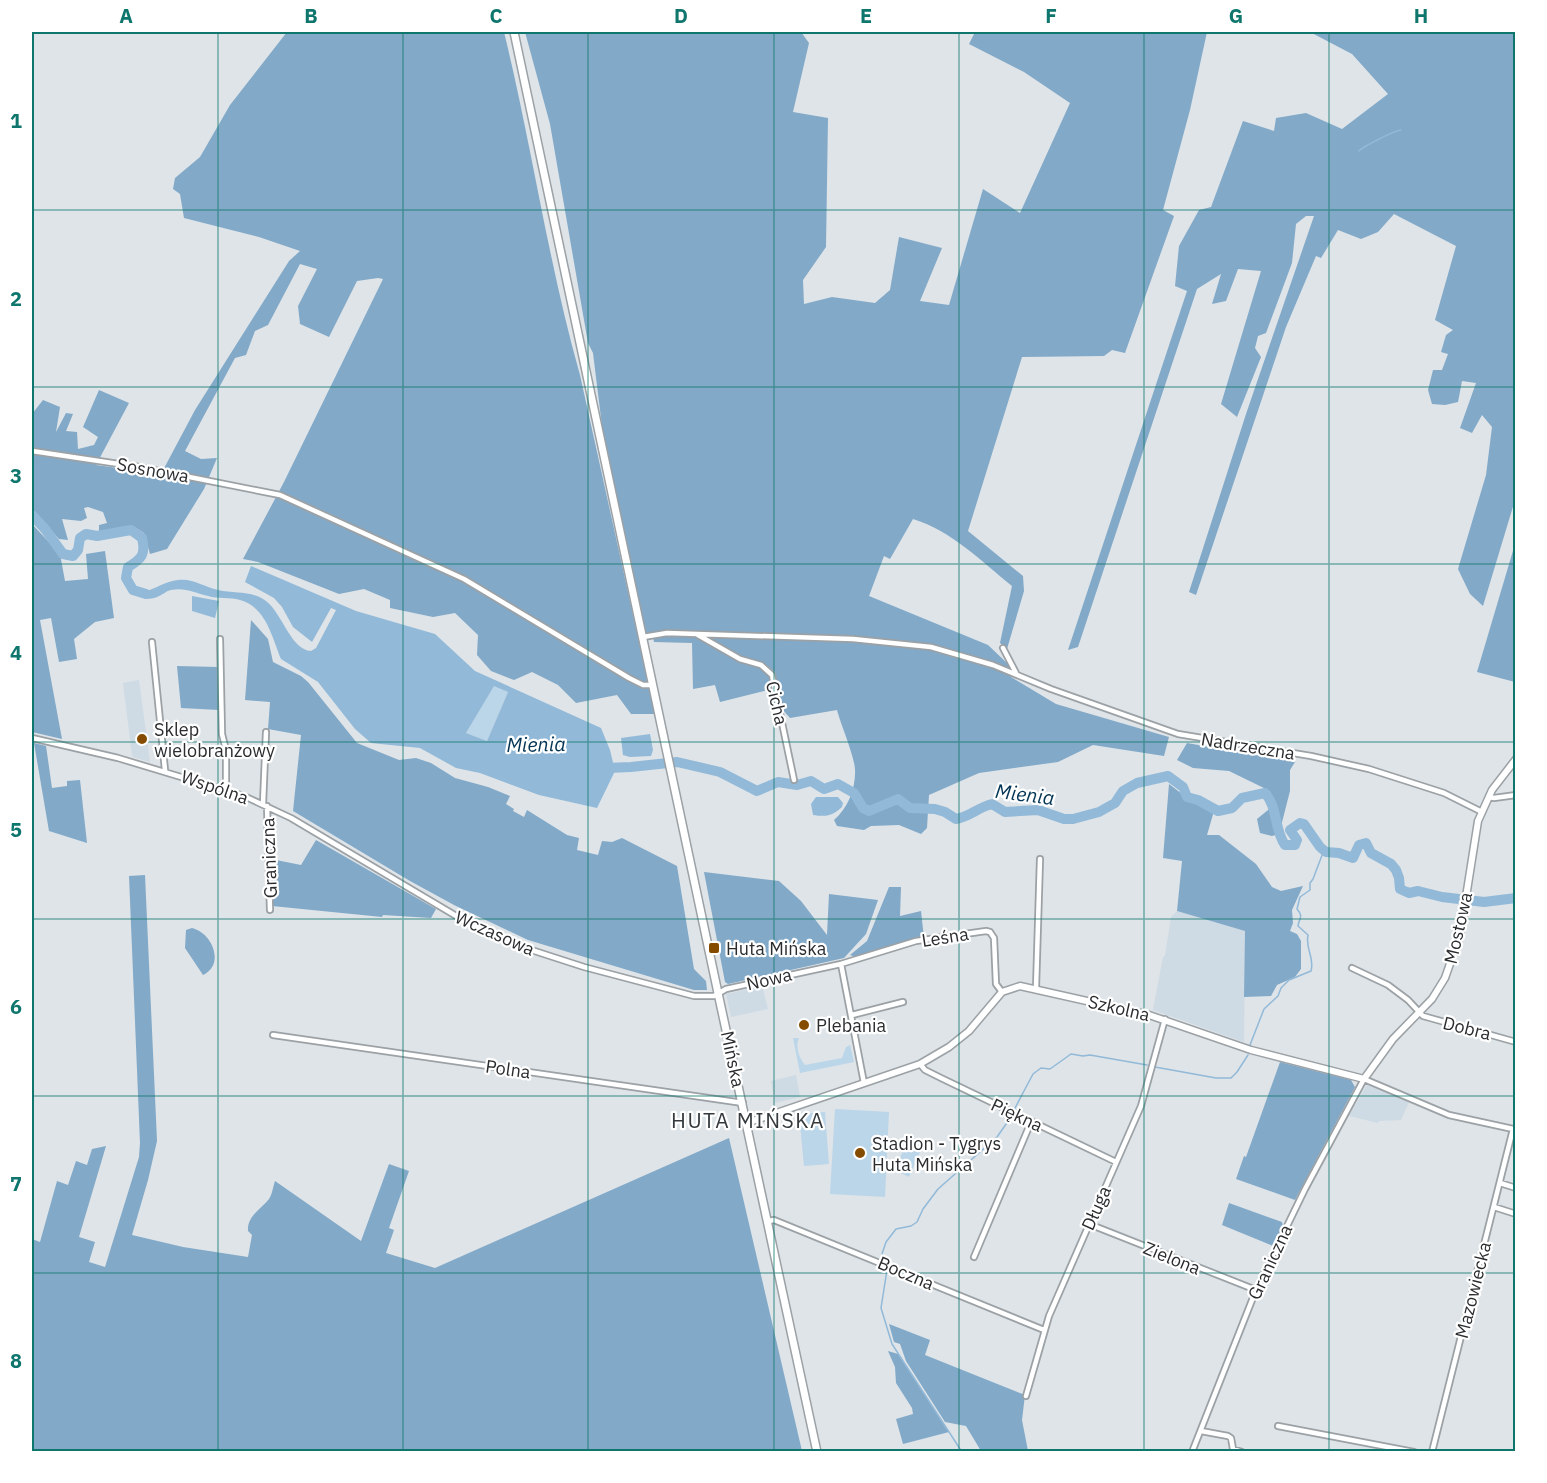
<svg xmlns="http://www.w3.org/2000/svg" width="1547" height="1483" font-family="'IBM Plex Sans',sans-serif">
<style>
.built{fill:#cedae4}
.green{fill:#bbd5e9}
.forest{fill:#82a9c8}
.water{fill:#92b9d8;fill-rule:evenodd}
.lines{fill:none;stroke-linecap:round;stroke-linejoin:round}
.stream{stroke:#92b9d8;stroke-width:1.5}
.river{stroke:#92b9d8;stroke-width:10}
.minor-casing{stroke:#9ba1a5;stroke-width:8}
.tertiary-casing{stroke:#9ba1a5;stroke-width:9}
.secondary-casing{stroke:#9ba1a5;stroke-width:10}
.minor{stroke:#fff;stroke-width:4.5}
.tertiary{stroke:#fff;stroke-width:6}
.secondary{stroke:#fff;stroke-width:7}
.grid{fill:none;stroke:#0f766e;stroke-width:1.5;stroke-opacity:0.55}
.poi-dot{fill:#854c00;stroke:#fff;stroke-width:2}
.labels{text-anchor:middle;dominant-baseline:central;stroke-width:4.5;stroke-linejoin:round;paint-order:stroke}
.street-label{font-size:18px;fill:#2a2c2e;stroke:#fff}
.poi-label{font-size:18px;fill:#2a2c2e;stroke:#fff;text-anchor:start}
.water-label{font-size:20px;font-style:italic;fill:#033554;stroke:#fff}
.quarter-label{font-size:21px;letter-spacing:1.5px;fill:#34393d;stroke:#fff}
.neatline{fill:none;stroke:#0f766e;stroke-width:2}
.grid-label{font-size:20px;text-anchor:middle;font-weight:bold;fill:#0f766e}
</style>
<rect width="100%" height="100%" fill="#dee4e8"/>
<!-- built -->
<path class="built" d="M139 680 150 762 133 757 132 755 123 683Z
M1177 911 1245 931 1244 1042 1153 1010 1163 957 1165 956 1171 917Z
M762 986 768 1009 731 1017 726 994Z
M796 1075 800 1097 775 1103 771 1081Z
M1367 1085 1409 1102 1401 1120 1379 1121 1378 1123 1349 1116Z"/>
<!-- green -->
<path class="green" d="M494 685 508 692 487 741 466 733Z
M793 1038H799C795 1046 799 1058 805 1065L842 1058 846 1047 850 1045 854 1062 800 1073Z
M835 1109 889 1112 885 1197 830 1194Z
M825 1112 829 1164 804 1166 799 1114Z
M906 1145 920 1152 909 1177 894 1170Z"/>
<!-- forest -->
<path class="forest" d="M287 32H504C532 146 548 262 580 375L655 714H631L617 695 576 703 558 685 532 672 514 680 491 671 477 655 478 635 455 613 433 617 390 608V600L364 589 339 594 258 562 243 559 284 482 383 279 378 278 357 281 329 337 300 324 298 306 317 269 300 264 268 325 255 331 246 355 235 358 185 451 201 459 217 458 204 489 167 549 150 554 144 533 133 526 99 531V525L107 523 103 512 88 507 84 508 87 518 81 521 62 519 68 540 59 539 32 509 33 467H32V414L43 400 60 407 56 432 66 413 73 414 66 431 77 432 78 449 94 445 98 437 83 427 99 390 129 403 96 465 161 474 195 410 289 261 300 251 259 237 184 218 180 194 173 189 175 178 200 157 230 105Z
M525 32H801L809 43 793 112 828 118 826 247 803 280 804 304 832 297 875 303 890 290 899 237 942 248 920 301 949 305 983 189 1020 213 1070 103 1024 72 969 44 975 32H1207L1190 110 1163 210 1174 216 1125 353 1112 350 1104 356 1022 357 968 531 1023 576 1024 591 1007 649 1000 643 1012 586C981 561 952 531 913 519L890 559 884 556 869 596 988 645 1009 665 1011 677 1056 704 1169 737 1164 756 1093 745 1058 762 979 773 929 795 927 828 921 834 899 825 871 826 864 830 837 826 834 820C848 808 856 788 855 769 854 755 841 725 837 710L790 718 782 709 775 672 766 665 741 657 699 634 667 630 644 636 602 426 593 353 588 343 550 124Z
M1310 32H1515V500L1483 606 1470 594 1458 569 1486 475 1492 427 1482 415 1472 433 1460 428 1476 383 1462 381 1458 402 1445 405 1432 404 1428 390 1433 370H1442L1448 354 1441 352 1446 335 1453 330 1435 320 1456 246 1394 214 1378 232 1361 239 1338 230 1321 258 1316 256 1286 327 1196 595 1189 592 1246 414 1314 216H1306L1296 224 1292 263 1266 333 1258 336 1255 348 1261 357 1237 417 1221 404 1261 271 1238 269 1226 301 1212 304 1221 274 1197 289 1078 647 1068 650 1187 291 1175 286 1179 246 1199 210 1211 207 1243 121 1274 131 1276 118 1306 113 1342 129 1388 94 1352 54Z
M32 524 60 554 65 581 88 579 86 554 105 551 114 618 95 622 74 639 77 659 59 662 51 618 40 620 62 739 32 732Z
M1515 544V682L1477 672Z
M251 620 268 639 273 662 301 676 308 682 357 743 399 760 416 758 431 763 455 778 488 787 510 796 506 804 514 809 513 811 524 817 527 810 567 835 579 838 577 850 598 855 602 841 612 842 622 838 677 866 694 969 706 981 707 990H694L528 940 454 905 410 881 293 811 301 735 268 729 270 702 245 700Z
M666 633 695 636 741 662 759 667 770 675 772 689 720 702 715 685 693 689 692 643 654 642 653 637Z
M177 666 218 667 219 710 181 708Z
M34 743 46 746 52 788 67 786V781L80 780 87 843 49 831Z
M1187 743 1295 762 1290 770V791L1279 834 1272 836 1260 833 1257 819 1273 806 1268 790 1229 771 1193 768 1177 760Z
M1169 784 1182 794 1185 798 1214 811 1207 835H1219L1256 864 1272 887 1281 891 1303 886 1292 910 1293 923 1290 931 1297 934 1301 941V969L1295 977 1277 985 1271 996 1244 997 1245 931 1177 911 1182 861 1163 858Z
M316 840 436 909 431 918 383 915 382 917 272 906 271 859 301 865Z
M704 872 779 881 801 901 827 935 829 894 878 900 866 934 844 958 728 984 725 982Z
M145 875 157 1141 148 1180 132 1235 183 1247 248 1257 252 1235 248 1231C247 1216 260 1210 269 1199 272 1195 273 1187 275 1181L361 1241 389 1164 409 1171 389 1228 394 1230 386 1253 435 1268 729 1138 802 1451H32V1239L40 1242 57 1181 68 1185 76 1161 87 1165 92 1149 106 1146 79 1237 95 1242 89 1262 105 1267 139 1157 140 1143 129 876Z
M889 887H901L900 916 921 911 924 938 859 958 850 955 867 941Z
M192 928C213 933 225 965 203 975L185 948 186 930Z
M1280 1062 1351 1080 1355 1087 1295 1200 1236 1179 1244 1156 1246 1157Z
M1229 1203 1282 1222 1283 1226 1273 1246 1222 1225Z
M889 1324 930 1340 925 1355 1025 1395 1022 1420 1028 1451H981L966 1426 945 1422 906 1361 900 1344 894 1342Z
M888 1351 898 1354 949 1432 903 1444 896 1419 913 1414 912 1408 896 1383 895 1367Z"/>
<!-- water -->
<path class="water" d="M251 566 356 611 435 634 475 671 601 728 610 750 615 771 597 808 539 795 480 773 456 768 420 748 371 743 355 729 318 682 281 659C272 637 266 607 240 600 230 597 218 599 208 596 195 593 185 587 171 590 166 591 164 594 159 596 149 602 138 597 129 591L139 588 143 592C156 589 165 581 178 580 193 578 204 587 218 590 235 594 251 590 266 601 282 613 291 650 311 651L316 648 336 610 331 608 312 642 293 627 282 607 274 598 245 582ZM494 686 508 692 487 741 466 733Z
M192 596 219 601 215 618 192 611Z
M650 734 653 750 651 756 630 757 623 755 621 738Z
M816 797H838L843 803 842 807C832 816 826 817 813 815L811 804Z"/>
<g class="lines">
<!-- stream -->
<path class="stream" d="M1359 151C1362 147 1396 130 1401 130
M1250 1045 1264 1009 1278 996 1281 988 1289 980 1311 971C1315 957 1305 950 1308 935L1298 926C1299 918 1304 917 1297 909L1300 897 1310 890V883L1313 879 1324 850
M1155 1067 1216 1078H1231L1237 1072 1248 1055
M1014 1110 1033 1074 1041 1068 1050 1069 1071 1054 1083 1056 1090 1055 1147 1065
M890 1263 882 1254 886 1242 896 1229 911 1226 917 1222 923 1209 938 1189 997 1137 1011 1117
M887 1270 881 1308 892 1344 962 1452"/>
<!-- river -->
<path class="river" d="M32 515 45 529 63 554 73 556 78 550 80 538 86 534 97 536 131 530 142 538C146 554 142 559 128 567L126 578 133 590 146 594
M602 767 606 768 631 767 677 762 720 772 757 791 778 782 797 785 811 781 824 789 838 784 854 793 863 808 869 811 898 799 910 808 935 809 945 812 956 819C969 817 979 807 992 804L1005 812 1038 810 1064 819H1073L1099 812 1115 803 1123 791 1137 783 1168 776 1183 787 1187 797 1198 800 1218 811 1232 808 1242 798 1265 793C1278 807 1274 830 1285 845H1295L1297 840 1290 830 1300 823 1304 824 1320 847 1326 852 1339 853 1353 858 1359 845 1366 843 1371 853 1391 864 1396 870 1399 878 1400 889 1409 893 1418 891 1442 897 1484 902 1516 898"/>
<defs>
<path id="minor" d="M32 451 139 467 280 495 464 579 629 678 643 685H653
M698 635 740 659 761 665 772 675 794 780
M643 637 667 633 853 639 931 647 993 665 1051 689 1178 734 1311 756 1369 769 1444 793 1482 812
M220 639 222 734 226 750V789
M152 642 165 770
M1003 648 1016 673
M32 738 118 758 244 796 291 818 468 923 492 935 516 945 584 967 694 996H714L726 989 841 964 864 1083
M1489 797 1494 798 1516 795
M263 804 266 732
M267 806 270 910
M841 964 916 941 986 931 990 932 994 938 996 984 1002 992
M1352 968 1388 985 1408 1000 1423 1016 1516 1042
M1036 988 1040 859
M852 1015 903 1002
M273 1035 743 1103
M920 1064 925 1070 941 1078 1116 1162
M1500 1183 1516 1188
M1494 1207 1516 1214
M768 1221 774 1220 1044 1330
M1089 1224 1256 1290
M974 1257 1031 1122
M1026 1396 1049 1316 1141 1106 1165 1019
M1278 1426 1414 1452
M1201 1431 1228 1436 1231 1438 1233 1449 1242 1452
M1192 1452 1256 1290 1305 1189 1364 1079 1449 1115 1513 1129
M1432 1452 1513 1129"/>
<path id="tertiary" d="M747 1123 920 1064 949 1047 969 1031 1002 992 1020 986 1149 1015 1251 1050 1364 1079 1393 1039 1432 999 1445 978 1460 935 1478 821 1492 790 1516 759"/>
<path id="secondary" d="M514 32 718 993 817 1452"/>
</defs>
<!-- minor casing -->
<use href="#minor" class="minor-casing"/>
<!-- tertiary casing -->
<use href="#tertiary" class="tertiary-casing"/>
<!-- secondary casing -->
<use href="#secondary" class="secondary-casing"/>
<!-- minor -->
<use href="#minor" class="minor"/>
<!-- tertiary -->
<use href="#tertiary" class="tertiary"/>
<!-- secondary -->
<use href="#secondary" class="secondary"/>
</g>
<!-- grid -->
<path class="grid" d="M218 32V1452M403 32V1452M588 32V1452M774 32V1452M959 32V1452M1144 32V1452M1329 32V1452M32 210H1516M32 387H1516M32 564H1516M32 742H1516M32 919H1516M32 1096H1516M32 1273H1516"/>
<!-- markers -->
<g class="poi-dot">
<circle cx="142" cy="739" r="6"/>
<rect x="708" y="942" width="12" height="12" rx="3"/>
<circle cx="804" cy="1025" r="6"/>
<circle cx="860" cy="1153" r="6"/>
</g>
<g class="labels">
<!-- street labels -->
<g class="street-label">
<text transform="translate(153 470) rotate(10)">Sosnowa</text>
<text transform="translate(777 703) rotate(77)">Cicha</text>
<text transform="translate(1248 746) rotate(9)">Nadrzeczna</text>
<text transform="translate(215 787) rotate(19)">Wspólna</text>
<text transform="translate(269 858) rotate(-92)">Graniczna</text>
<text transform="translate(1458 928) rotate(-77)">Mostowa</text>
<text transform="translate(495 933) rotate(24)">Wczasowa</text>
<text transform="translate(945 937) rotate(-9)">Leśna</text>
<text transform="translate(769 979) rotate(-13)">Nowa</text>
<text transform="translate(1119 1008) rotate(13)">Szkolna</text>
<text transform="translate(1467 1028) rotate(14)">Dobra</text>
<text transform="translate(733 1059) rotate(78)">Mińska</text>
<text transform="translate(508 1069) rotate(8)">Polna</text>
<text transform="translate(1017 1115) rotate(25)">Piękna</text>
<text transform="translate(1096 1208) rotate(-66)">Długa</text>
<text transform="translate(1172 1258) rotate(22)">Zielona</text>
<text transform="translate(1270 1262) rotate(-65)">Graniczna</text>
<text transform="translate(906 1273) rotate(23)">Boczna</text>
<text transform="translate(1473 1290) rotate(-76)">Mazowiecka</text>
</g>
<!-- poi labels -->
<g class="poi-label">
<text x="154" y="729">Sklep<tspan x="154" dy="21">wielobranżowy</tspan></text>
<text x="726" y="948">Huta Mińska</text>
<text x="816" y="1025">Plebania</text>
<text x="872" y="1143">Stadion - Tygrys<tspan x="872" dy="21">Huta Mińska</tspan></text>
</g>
<!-- water labels -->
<g class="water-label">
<text transform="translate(536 744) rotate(-1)">Mienia</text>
<text transform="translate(1025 794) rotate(7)">Mienia</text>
</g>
<!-- quarter labels -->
<g class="quarter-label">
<text x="748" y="1120">HUTA MIŃSKA</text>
</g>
</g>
<!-- border -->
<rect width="1547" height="1483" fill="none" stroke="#ffffff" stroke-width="66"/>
<rect x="33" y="33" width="1481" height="1417" class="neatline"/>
<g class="grid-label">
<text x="126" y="23">A</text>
<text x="311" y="23">B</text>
<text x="496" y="23">C</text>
<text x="681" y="23">D</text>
<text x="866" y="23">E</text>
<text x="1051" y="23">F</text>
<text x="1236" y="23">G</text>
<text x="1421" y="23">H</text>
<text x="16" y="128">1</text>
<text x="16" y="306">2</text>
<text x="16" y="483">3</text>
<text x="16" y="660">4</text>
<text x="16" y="837">5</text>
<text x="16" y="1014">6</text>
<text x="16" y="1191">7</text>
<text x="16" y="1368">8</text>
</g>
</svg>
